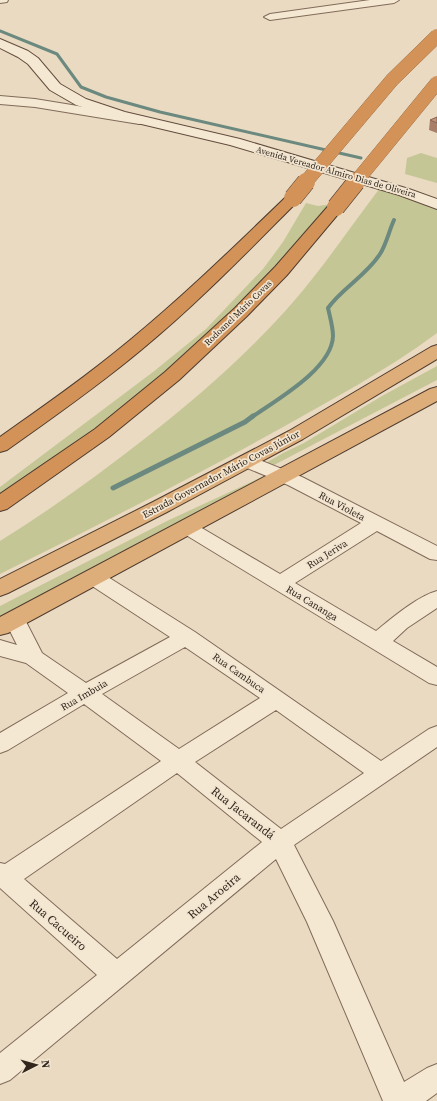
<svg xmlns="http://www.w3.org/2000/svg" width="437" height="1101" font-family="'Source Serif 4',serif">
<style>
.green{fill:#c5c696}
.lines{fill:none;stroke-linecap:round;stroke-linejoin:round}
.stream-far2{stroke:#6b897f;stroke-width:3}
.stream-far1{stroke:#6b897f;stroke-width:4}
.stream{stroke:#6b897f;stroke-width:5}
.minor-casing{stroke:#816b5a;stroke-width:2}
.secondary-casing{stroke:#634d3e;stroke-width:2}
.trunk-casing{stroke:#4f3b2e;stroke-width:2}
.motorway-casing{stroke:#4f3b2e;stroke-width:2}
.minor{fill:#f5e8d3;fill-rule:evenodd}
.secondary{fill:#f5e8d3;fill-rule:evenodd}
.trunk{fill:#deae7a;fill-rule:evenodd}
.motorway{fill:#d29258;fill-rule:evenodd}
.motorway-bridge-far1-casing{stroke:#4f3b2e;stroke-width:14;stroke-linecap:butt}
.motorway-bridge-casing{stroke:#4f3b2e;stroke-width:19;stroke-linecap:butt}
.motorway-bridge-far1{stroke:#d29258;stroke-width:14}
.motorway-bridge{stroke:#d29258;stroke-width:18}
.wall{fill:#a97e69}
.building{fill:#c4927a;stroke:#896655}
.labels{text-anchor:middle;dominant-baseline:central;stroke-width:3.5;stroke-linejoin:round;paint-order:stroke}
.far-street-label{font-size:9px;fill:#32261d;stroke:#f2e5d0}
.street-label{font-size:10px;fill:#32261d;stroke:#f2e5d0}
.near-street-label{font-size:12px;fill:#32261d;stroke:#f2e5d0}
</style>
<rect width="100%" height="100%" fill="#e9dac1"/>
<!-- green -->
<path class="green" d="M421 153 437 158V183L405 174 407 158Z
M380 188 437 208V333C386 371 329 401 274 432 184 482 92 528 0 574V541C50 510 97 476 143 440 197 398 249 353 294 301 325 265 351 226 380 188Z
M306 203 318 206 332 204 252 307 0 506V487L153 372 206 329 263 269 283 242Z
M437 366V380L274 465H262L285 452 304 443 382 396Z
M270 474 0 617V606L167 521 266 475Z"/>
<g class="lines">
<!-- stream-far2 -->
<path class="stream-far2" d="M0 31 57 54 81 87 106 97 160 112 361 158"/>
<!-- stream-far1 -->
<path class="stream-far1" d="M252 417C276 400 332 369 333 336 333 327 330 317 328 308 342 288 366 276 380 254 386 245 389 231 394 220"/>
<!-- stream -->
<path class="stream" d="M113 488 245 422 253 416"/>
<defs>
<path id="minor" d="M0 0H8L7 2 0 3Z
M370 0H399L394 3 270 20 264 17 270 14Z
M0 96 35 99 139 116 144 117 145 120 144 123 139 124 35 107 0 104Z
M247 455 302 477 437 546V560L430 559 377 531 295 583 376 631C392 618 418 596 437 591V608L407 628 393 641 437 667V685L429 683 181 532 178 528 181 524 188 522 195 524 280 574 361 523 288 485 240 465 238 461 240 457Z
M93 570 100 572 195 632 381 761 429 729 437 726V747L294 845 333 921 404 1082 427 1068 437 1064V1093L426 1101H383L307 922 276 859 10 1080 0 1084V1053L97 975 0 888V863L5 864 161 761 84 704 8 750 0 753V733L68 693 26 663 0 656V640L17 645 4 619 8 614 15 612 22 614 42 653 86 683 170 637 86 582 83 577 86 572ZM185 647 260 698 179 749 102 694ZM276 710 364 773 281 829 195 762ZM177 773 262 842 117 959 24 879Z"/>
<path id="secondary" d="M0 39 28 51 38 58 60 84 86 99 125 112 240 139 409 189 437 199V209L399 195 230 145 116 118 76 105 50 90 28 64 18 57 0 48Z"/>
<path id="trunk" d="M437 345V359L303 439 167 512 8 593 0 596V579L153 502 289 431 431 347Z
M437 387V401L8 633 0 635V617L430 389Z"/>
<path id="motorway" d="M293 193 298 195 301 198 298 201C247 252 197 304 141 350 98 386 52 418 7 450L0 452V437C44 406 88 375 129 341 185 295 236 245 288 195Z
M336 202 342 204 344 207 287 275 247 316 179 380 109 437 7 509 0 511V494L95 429 165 372 235 308 275 267 330 204Z"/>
</defs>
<!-- minor casing -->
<use href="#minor" class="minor-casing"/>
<!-- secondary casing -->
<use href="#secondary" class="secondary-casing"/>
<!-- trunk casing -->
<use href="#trunk" class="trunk-casing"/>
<!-- motorway casing -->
<use href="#motorway" class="motorway-casing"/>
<!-- minor -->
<use href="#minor" class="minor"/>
<!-- secondary -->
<use href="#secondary" class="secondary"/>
<!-- trunk -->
<use href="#trunk" class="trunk"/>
<!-- motorway -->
<use href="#motorway" class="motorway"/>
<defs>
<path id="motorway-bridge-far1" d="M305 183 392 80 437 36
M355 183 437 83"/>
<path id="motorway-bridge" d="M293 198 306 182
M336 207 356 182"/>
</defs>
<!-- motorway-bridge-far1 casing -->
<use href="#motorway-bridge-far1" class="motorway-bridge-far1-casing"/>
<!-- motorway-bridge casing -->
<use href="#motorway-bridge" class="motorway-bridge-casing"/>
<!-- motorway-bridge-far1 -->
<use href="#motorway-bridge-far1" class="motorway-bridge-far1"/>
<!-- motorway-bridge -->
<use href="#motorway-bridge" class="motorway-bridge"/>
</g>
<!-- wall -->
<path class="wall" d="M437 117V133L429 130 430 120Z"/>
<!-- building -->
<path class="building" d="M437 117V123L430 120Z"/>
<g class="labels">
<!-- far-street labels -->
<g class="far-street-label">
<text transform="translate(336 172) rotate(16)">Avenida Vereador Almiro Dias de Oliveira</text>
<text transform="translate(238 313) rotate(-44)">Rodoanel Mário Covas</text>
</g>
<!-- street labels -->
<g class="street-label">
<text transform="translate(221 474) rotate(-28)">Estrada Governador Mário Covas Júnior</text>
<text transform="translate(342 506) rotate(28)">Rua Violeta</text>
<text transform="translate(327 554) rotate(-32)">Rua Jeriva</text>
<text transform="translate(312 603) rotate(31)">Rua Cananga</text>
<text transform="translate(239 673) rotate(35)">Rua Cambuca</text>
<text transform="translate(84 695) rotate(-30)">Rua Imbuia</text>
</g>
<!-- near-street labels -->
<g class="near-street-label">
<text transform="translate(243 813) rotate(38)">Rua Jacarandá</text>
<text transform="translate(214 896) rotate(-40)">Rua Aroeira</text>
<text transform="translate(58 925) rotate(41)">Rua Cacueiro</text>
</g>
</g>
<!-- north arrow -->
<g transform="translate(36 1065) rotate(84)" stroke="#f2e5d0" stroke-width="3" paint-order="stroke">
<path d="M0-3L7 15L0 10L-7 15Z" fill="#32261d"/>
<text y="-6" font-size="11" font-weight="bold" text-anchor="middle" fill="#32261d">N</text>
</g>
</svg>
